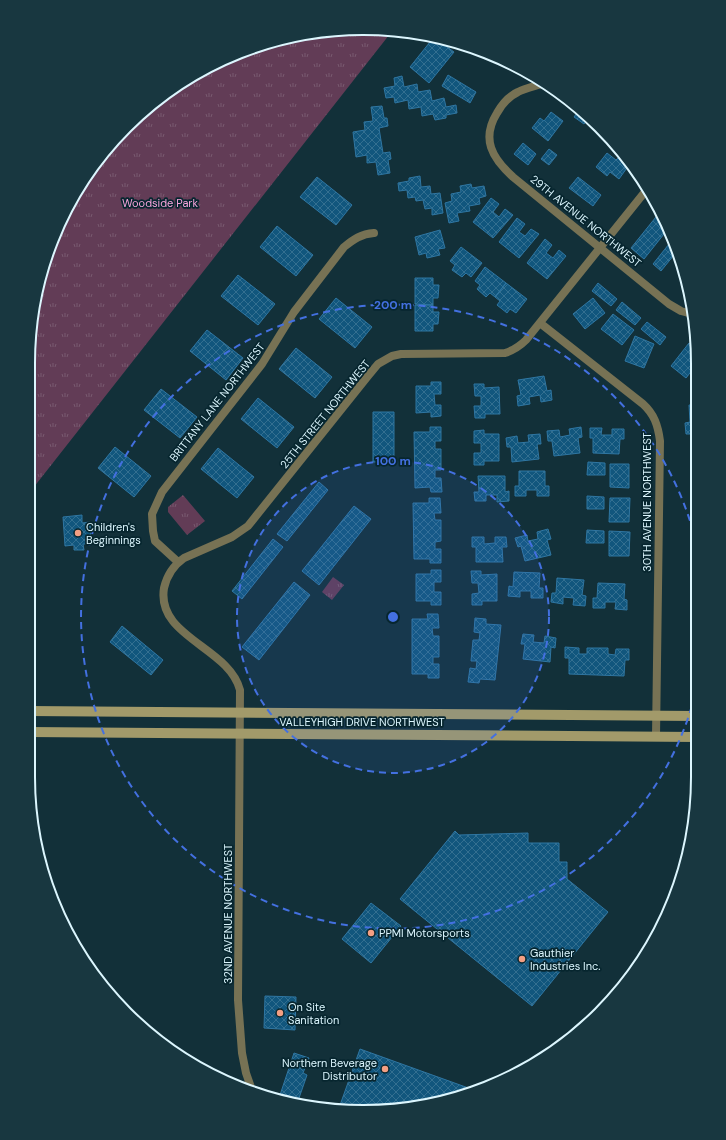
<svg xmlns="http://www.w3.org/2000/svg" width="726" height="1140" font-family="'DM Sans',sans-serif">
<style>
.park{fill:url(#park-tufts)}
.building{fill:url(#building-cross-hatch);stroke:#2f76a2}
.lines{fill:none;stroke-linecap:round;stroke-linejoin:round}
.minor{stroke:#777254;stroke-width:8}
.secondary{stroke:#a29a6a;stroke-width:10}
.ring{fill:none;stroke:#4370e0;stroke-width:2;stroke-dasharray:7 5}
.poi-dot{fill:#f39f83;stroke:#07262f;stroke-width:1.5}
.labels{text-anchor:middle;dominant-baseline:central;stroke-width:3.5;stroke-linejoin:round;paint-order:stroke}
.park-label{font-size:11px;fill:#f8a4dc;stroke:#07262f}
.street-label{font-size:11px;fill:#dcf6fe;stroke:#07262f}
.poi-label{font-size:11px;fill:#dcf6fe;stroke:#07262f;text-anchor:start}
.rim{fill:none;stroke:#dcf6fe;stroke-width:2}
.centre{fill:#4370e0;stroke:#07262f;stroke-width:2}
.ring-label{font-size:12px;text-anchor:middle;font-weight:bold;fill:#4370e0;stroke:#07262f;stroke-width:3.5;stroke-linejoin:round;paint-order:stroke}
</style>
<defs>
<pattern id="park-tufts" width="24" height="20" patternUnits="userSpaceOnUse"><rect width="24" height="20" fill="#623c56"/><path d="M3 7l-1-3M5 7V3M7 7l1-3M15 17l-1-3M17 17v-4M19 17l1-3" fill="none" stroke="#78596f"/></pattern>
<pattern id="building-cross-hatch" width="8" height="8" patternUnits="userSpaceOnUse"><rect width="8" height="8" fill="#11567d"/><path d="M0 0l8 8M0 8l8-8" fill="none" stroke="#336f90"/></pattern>
</defs>
<rect width="100%" height="100%" fill="#123039"/>
<!-- park -->
<path class="park" d="M385 29 393 30 30 492 31 320 54 235 97 159 142 111 196 73 256 46 319 31Z
M183 495 205 521 187 535 168 512V507Z
M333 577 344 585 332 600 322 592Z"/>
<!-- building -->
<path class="building" d="M434 37 454 52 429 83 410 67Z
M448 75 476 92 470 103 442 86Z
M402 76 404 87 417 84 418 92 430 90 432 101 444 98 446 107 456 105 457 113 446 115V118L435 120 433 114 422 116 421 107 409 109 408 100 395 103 394 97 386 98 384 88 395 86 394 78Z
M382 106 384 118H387L388 126 379 128 383 153 390 152 391 159 388 160 390 173 378 175 376 162 367 163V155L356 157 353 132 365 130 364 122 373 121 371 107Z
M580 109 589 118 584 124 574 117Z
M551 112 563 121 548 141 532 128 540 118 544 121Z
M523 143 536 154 528 165 514 154Z
M549 149 557 155 549 165 541 159Z
M607 153 616 160 619 157 629 165 619 179 610 172 607 176 596 167Z
M420 176 421 187 430 186 431 194 440 193 443 213 432 215V208L425 209 423 200 416 201 415 197 408 198 407 190 399 191 398 183 409 181V178Z
M317 177 352 205 336 225 300 197Z
M578 177 601 195 593 206 569 188Z
M471 184 472 188 484 186 486 196 479 198 480 204 469 206 470 211 457 213 459 221 449 223 445 203 452 201 451 194 461 192 460 186Z
M491 198 499 204 493 212 499 217 505 209 513 215 493 238 473 222Z
M660 212 668 229 644 259 631 248Z
M517 218 525 224 519 232 525 236 531 229 539 234 519 258 499 242Z
M277 226 313 255 296 276 260 247Z
M440 230 445 248 438 249 440 255 427 258 426 253 419 255 415 237Z
M545 239 552 245 546 253 553 258 559 250 566 256 547 279 527 263Z
M673 239 678 250 661 271 653 264Z
M461 247 482 263 471 277 466 273 462 277 452 270 455 265 450 261Z
M485 267 506 283 495 297 490 293 486 297 477 289 480 285 475 281Z
M238 275 275 304 258 325 221 296Z
M415 278H433V285H439L438 298H433V305L415 304Z
M506 283 527 299 516 313 510 309 507 313 497 305 500 301 495 297Z
M598 283 617 299 611 306 592 291Z
M336 298 372 327 355 348 319 319Z
M593 298 605 313 585 329 573 314Z
M622 302 641 318 635 325 616 310Z
M415 305H433V312H439L438 324H433V331H415Z
M613 314 634 330 622 345 601 329Z
M647 322 666 337 660 345 641 329Z
M207 330 243 358 226 380 190 351Z
M635 336 654 344 644 368 625 361Z
M689 343 697 350V364L686 378 671 366Z
M296 348 332 377 315 398 279 369Z
M544 376 547 391 551 390 552 400 541 402 540 395 529 397 530 404 518 406 517 396 521 395 518 380Z
M431 382H441V394H434L435 405H441V416L431 417V412L416 413V386H431Z
M474 384H484V388L499 387 500 414H485V418H475L474 406H481V396H475Z
M694 388H697V399H693Z
M161 389 197 417 180 438 144 410Z
M258 398 294 427 277 448 241 419Z
M689 405H697V434H686L685 423 690 422Z
M373 412H394V462H373Z
M430 427H441V441H435V449H441V470H435V478H441L442 492H431L430 487 415 488 414 432H430Z
M581 427 582 437 578 438 580 453 554 456 552 441H548L547 431 559 430 560 437 570 435 569 429Z
M590 428H602L601 435H612V429H624V439H620L619 454 593 453V438H590Z
M484 430V434H499V461H484V465H474V453H481V443H474V431Z
M540 434 541 444H537L539 459 512 462 511 447H507L506 438 517 436 518 443 529 442 528 435Z
M115 447 151 476 134 497 98 468Z
M218 448 254 477 237 498 201 469Z
M588 462 605 463V475H587Z
M610 464H629V488L610 487Z
M519 471H545V486H549V496H537V490H526V496H515V486H519Z
M478 476H505V492L509 491V501L497 502V495H486V501H475L474 492H479Z
M319 482 328 490 287 541 277 534Z
M697 484V495L691 487Z
M587 496 604 497V509H587Z
M429 498H440L441 513H434L435 520H441V541L435 542V549H441V563H430V559H414L413 503H429Z
M610 498H630L629 522H609Z
M354 506 371 519 319 585 302 571Z
M82 515V523L90 522 91 544H83L84 550H74V545L65 546 63 517Z
M696 517V528L691 520Z
M548 529 551 539 547 540 551 555 525 561 521 546 518 547 515 538 527 535 528 541 538 539 537 532Z
M587 530 604 531V543H586Z
M609 531 630 532 629 556H609Z
M472 537H484V544L495 543V537H506L507 547H502L503 562H476V547H472Z
M273 539 283 547 242 599 232 591Z
M431 570H441V582H434V592H441V605H431V601H416V574H431Z
M471 571H481V575L497 574V601H482V605H472V594L479 593 478 583H472Z
M514 572 540 573 539 588H543V598H531V591H520V597L508 596 509 586 513 587Z
M557 578 584 580 582 595 586 596 585 606 573 605 574 598 563 597V604L551 602 552 593H556Z
M294 582 310 595 259 660 242 647Z
M598 583 625 584 624 599 627 600V610L615 609 616 602H605V608H593V598H597Z
M427 614H438L439 628H432L433 636H439V657H433V664H439V678H428V674H412V619H428Z
M475 618 486 619V624L501 625 495 680 480 679 479 683 468 682 470 668 476 669 477 661H471L473 640H479L480 633 474 632Z
M122 626 163 660 151 675 110 642Z
M523 634 534 635 533 642 544 643 545 636 556 638 555 648 551 647 550 662 523 659 525 644H521Z
M565 647 579 648V654H587V648H608V654L615 655 616 649H629V660H625L624 676 569 674V658H565Z
M455 831 459 835 528 833V843H559V862H567V879L608 912 532 1006 400 899Z
M371 903 401 926 371 963 342 939Z
M265 996 296 997 295 1030 264 1028Z
M360 1049 474 1090 450 1101 363 1112 339 1108Z
M294 1053 309 1058 303 1073 307 1075 298 1101 279 1098Z"/>
<g class="lines">
<!-- minor -->
<path class="minor" d="M544 83C536 86 526 88 518 92 509 96 502 104 497 113 481 139 492 158 513 177L669 304 681 311 692 314
M540 323 643 404C654 414 658 425 660 441L656 736
M178 562 155 541 153 531 152 514 162 492 262 364 294 312 344 247C354 239 361 234 374 233
M253 1093 246 1073 242 1053 238 1000 240 690C229 647 156 637 164 588 167 575 174 565 184 558L232 537 248 526 368 376 378 364 392 356 401 354 505 353C514 350 520 346 526 340L648 188"/>
<!-- secondary -->
<path class="secondary" d="M28 711 696 716
M28 732 696 737"/>
</g>
<!-- distance rings -->
<circle cx="393" cy="617" r="156" fill="#4370e0" fill-opacity=".12"/>
<g class="ring">
<circle cx="393" cy="617" r="156"/>
<path d="M695 695A312 312 0 1 1 696 542"/>
</g>
<!-- markers -->
<g class="poi-dot">
<circle cx="78" cy="533" r="4"/>
<circle cx="371" cy="933" r="4"/>
<circle cx="522" cy="959" r="4"/>
<circle cx="280" cy="1013" r="4"/>
<circle cx="385" cy="1069" r="4"/>
</g>
<g class="labels">
<!-- park labels -->
<g class="park-label">
<text x="160" y="203">Woodside Park</text>
</g>
<!-- street labels -->
<g class="street-label">
<text transform="translate(586 221) rotate(39)">29TH AVENUE NORTHWEST</text>
<text transform="translate(217 402) rotate(-52)">BRITTANY LANE NORTHWEST</text>
<text transform="translate(325 414) rotate(-51)">25TH STREET NORTHWEST</text>
<text transform="translate(647 502) rotate(-90)">30TH AVENUE NORTHWEST</text>
<text x="362" y="722">VALLEYHIGH DRIVE NORTHWEST</text>
<text transform="translate(228 914) rotate(-90)">32ND AVENUE NORTHWEST</text>
</g>
<!-- poi labels -->
<g class="poi-label">
<text x="86" y="527">Children's<tspan x="86" dy="13">Beginnings</tspan></text>
<text x="379" y="933">PPMI Motorsports</text>
<text x="530" y="953">Gauthier<tspan x="530" dy="13">Industries Inc.</tspan></text>
<text x="288" y="1007">On Site<tspan x="288" dy="13">Sanitation</tspan></text>
<text x="377" y="1063" text-anchor="end">Northern Beverage<tspan x="377" dy="13">Distributor</tspan></text>
</g>
</g>
<!-- crop -->
<path d="M0 0H726V1140H0ZM363 35H363A328 328 0 0 1 691 363V777A328 328 0 0 1 363 1105H363A328 328 0 0 1 35 777V363A328 328 0 0 1 363 35Z" fill="#183740" fill-rule="evenodd"/>
<path class="rim" d="M363 35H363A328 328 0 0 1 691 363V777A328 328 0 0 1 363 1105H363A328 328 0 0 1 35 777V363A328 328 0 0 1 363 35Z"/>
<circle cx="393" cy="617" r="6" class="centre"/>
<g class="ring-label">
<text x="393" y="309">200 m</text>
<text x="393" y="465">100 m</text>
</g>
</svg>
